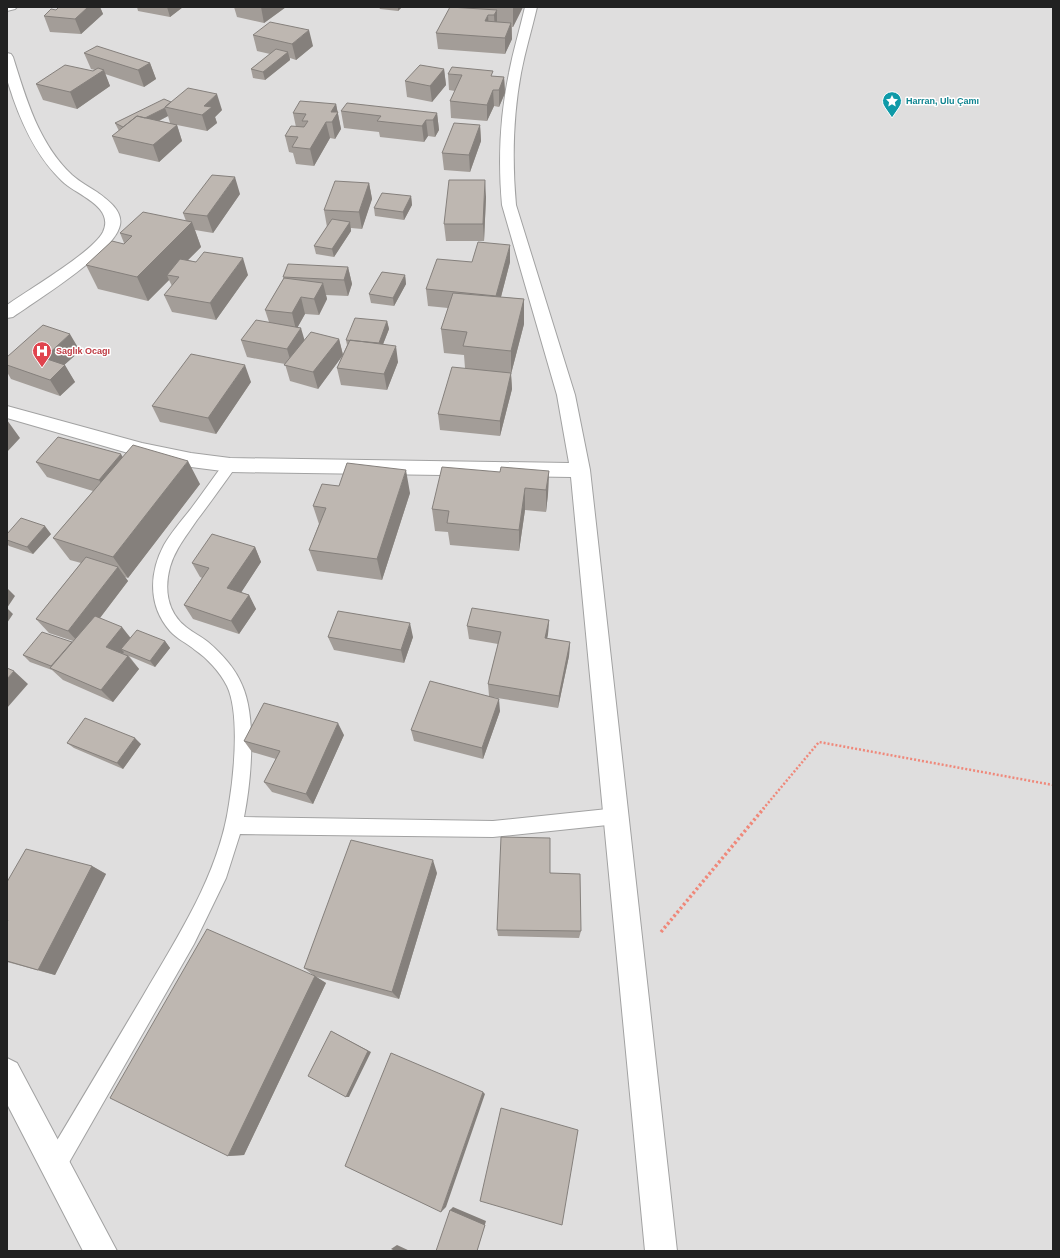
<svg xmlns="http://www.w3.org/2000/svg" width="1060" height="1258" font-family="Helvetica,sans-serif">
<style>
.residential{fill:#dfdede}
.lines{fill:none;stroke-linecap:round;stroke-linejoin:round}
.service-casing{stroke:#a2a2a2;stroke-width:2}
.minor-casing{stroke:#a2a2a2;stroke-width:2}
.path-far1{stroke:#ef887a;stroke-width:2.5;stroke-dasharray:2 2;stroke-linecap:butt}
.path{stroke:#ef887a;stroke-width:3.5;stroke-dasharray:2.5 2.5;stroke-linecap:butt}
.service{fill:#fff;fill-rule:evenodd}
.minor{fill:#fff;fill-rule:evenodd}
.wall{fill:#a39d98;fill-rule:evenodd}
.shaded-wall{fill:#85807c}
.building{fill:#beb7b1;stroke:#85807c}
.labels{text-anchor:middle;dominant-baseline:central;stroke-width:3;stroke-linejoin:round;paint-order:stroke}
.far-culture-label{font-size:9px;font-weight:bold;fill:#0d838f;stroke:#fff;text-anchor:start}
.far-health-label{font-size:9px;font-weight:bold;fill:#be3a42;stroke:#fff;text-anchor:start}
</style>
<rect width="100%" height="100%" fill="#f0eee8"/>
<!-- residential -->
<path class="residential" d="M7 7H1053V1251H7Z"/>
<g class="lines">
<defs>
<path id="service" d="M230 460 235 462 237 465 235 468C222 486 210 503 197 520 187 535 175 549 170 567 164 589 167 612 186 627 193 633 201 636 208 642 222 654 235 668 242 685 257 718 251 782 244 817L493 821 617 808 623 810 626 816 623 822 617 824 493 837 240 834 226 878 194 944 63 1173 55 1176 47 1173 44 1165 47 1157C79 1104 111 1050 143 996 178 936 219 874 229 804 234 774 240 713 227 686 220 672 207 658 195 650 187 643 177 639 170 631 148 606 149 573 164 545 171 533 181 521 190 510 202 494 213 478 225 462Z"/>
<path id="minor" d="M7 7H17L15 9 7 11Z
M525 7H537C532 29 525 51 521 73 513 116 512 161 516 205L575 395 590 470 677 1251H645L571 477 230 472 191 467 142 457 7 418V406L142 443 191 453 230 458 569 463 557 395 502 205C498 161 500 116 509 73 513 51 520 29 525 7Z
M7 53 11 54 13 57C26 99 39 144 72 175 80 182 89 187 97 192 108 200 123 211 120 225 115 252 37 300 13 317L7 318V305C28 290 93 252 103 232 115 206 76 195 62 181 38 158 24 129 13 98 11 91 8 84 7 78 6 70 7 61 7 53Z
M7 1058 17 1063 117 1251H83L7 1104Z"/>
</defs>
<!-- service casing -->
<use href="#service" class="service-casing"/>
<!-- minor casing -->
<use href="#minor" class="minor-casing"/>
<!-- path-far1 -->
<path class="path-far1" d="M763 809 819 742 1053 785"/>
<!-- path -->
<path class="path" d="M661 932 764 808"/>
<!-- service -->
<use href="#service" class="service"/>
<!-- minor -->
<use href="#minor" class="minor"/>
</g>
<!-- wall -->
<path class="wall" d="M59 7H100L103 14 81 34 50 32 44 16 56 10Z
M137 7H183L170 17 138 11Z
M234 7H286L264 23 237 17Z
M379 7H402L398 11 380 9Z
M461 7H523L513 27H512V39L505 54 438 49 436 33Z
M253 35 313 46 296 60 290 58V60L265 80 253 78 251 69 270 54 257 51Z
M84 53 150 63 156 79 144 87 105 74 110 86 77 109 43 100 36 84 93 71 95 70 91 69Z
M444 69 446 85 432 102 407 97 405 81Z
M448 74 504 77 505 93 499 107 494 106 487 121 451 118 450 101 455 91 449 90Z
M171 102 222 110 215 117 217 123 207 131 177 125 182 141 159 162 119 153 112 136 119 131 115 123ZM168 116 170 123 159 121Z
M336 104 341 129 335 139 330 138 314 166 296 164 293 153 289 152 285 136 296 127 293 113Z
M341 111 437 113 439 130 435 137 428 136 424 142 380 137 379 132 344 128Z
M480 125 481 141 470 172 444 170 442 153Z
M369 183 372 199 362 229 351 228V231L334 257 316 254 314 246 327 227 324 210Z
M240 194 213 233 195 230 201 247 188 260 248 275 216 320 172 312 164 295 172 286 169 280 148 301 98 289 86 265 124 244V243L120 233 186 221 183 213Z
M411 196 412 205 404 220 375 216 374 208Z
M486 197 484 241H446L444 224Z
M472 262H510L501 297 524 299V324L511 374 512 389 500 436 440 430 438 414 465 368 464 355 444 353 441 329 448 308 428 306 426 289Z
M348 267 352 284 348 296 326 295 327 299 319 315 305 314 297 328 304 340 339 339 343 355 318 389 290 381 285 364 247 357 241 340 269 322 265 310 284 278 283 277Z
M405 275 406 284 394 306 371 303 369 294Z
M387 321 389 329 383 344 398 362 387 390 341 385 337 368 347 345 346 340Z
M80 351 64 365 75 382 60 396 11 379 7 372V357Z
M251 382 216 434 160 422 152 406Z
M122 457 200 484 128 578 125 577 128 581 100 618 131 638 165 641 170 648 155 667 129 656 139 669 113 702 63 680 52 670 30 662 23 655 72 642 73 641 49 633 36 619 81 563 70 560 53 538 93 491 47 477 36 462Z
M549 471 548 494 546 512 525 510 519 551 450 545 448 532 435 531 432 509 500 472Z
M410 493 382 580 317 571 309 550 319 524 313 506Z
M7 534H51L33 554 9 546 7 544Z
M255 547 261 562 241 592 249 595 256 609 239 634 193 619 184 605 202 578 200 577 192 563Z
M549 620 548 634 547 639 570 643 569 656 558 708 491 697 500 711 483 759 414 741 411 730 489 696 488 684 498 644 469 639 467 626Z
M328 637H413L404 663 334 650Z
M344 735 313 804 272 792 264 782 276 759 252 752 244 741Z
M67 743 141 744 123 769 74 748Z
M92 866 106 874 55 975 7 962V882Z
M437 873 399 999 316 977 326 983 244 1155 228 1156 313 975 304 968Z
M550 873 581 931 579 938 498 936 497 930Z"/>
<!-- shaded-wall -->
<path class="shaded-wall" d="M88 7H100L103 14 81 34 75 19Z
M167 7H183L170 17Z
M261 7H286L264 23Z
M398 7H402L398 11Z
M513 7H523L513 27Z
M497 10V26L495 31 494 15Z
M488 15 489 31 485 21Z
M511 23 512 39 505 54V38Z
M309 30 313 46 296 60 292 44Z
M288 52 290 60 265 80 263 72Z
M150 63 156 79 144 87 138 70Z
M444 69 446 85 432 102 430 86Z
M104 70 110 86 77 109 70 92Z
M504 77 505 93 499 107V90Z
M493 90 494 106 487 121V105Z
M217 94 222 110 215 117 217 123 207 131 202 115 204 106Z
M336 104 341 129 335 139 332 122 331 112Z
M165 108 168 116 129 136 126 128Z
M437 113 439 130 435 137 433 120Z
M426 120 428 136 424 142 422 126Z
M326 122 330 138 314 166 310 149Z
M177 125 182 141 159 162 153 145Z
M480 125 481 141 470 172 469 155Z
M235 177 240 194 213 233 207 216Z
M485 180 486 197 484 241 483 224Z
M369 183 372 199 362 229 359 212Z
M411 196 412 205 404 220 403 212Z
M192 222 201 247 172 276 167 275 169 280 148 301 137 277Z
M350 222 351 231 334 257 332 249Z
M510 245V262L497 312 496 296Z
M243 258 248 275 216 320 210 303Z
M348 267 352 284 348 296 344 280Z
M405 275 406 284 394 306 393 298Z
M323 283 327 299 319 315 314 299Z
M301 297 305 314 296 330 292 313Z
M524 299V324L511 374 512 389 500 436V421L511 373V351Z
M387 321 389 329 380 352 379 343Z
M301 328 306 345 292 366 287 349Z
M70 334 80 351 54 374 44 358Z
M339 339 343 355 318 389 313 372Z
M396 346 398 362 387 390 384 374Z
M65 365 75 382 60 396 50 380Z
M245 365 251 382 216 434 208 418Z
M7 420 20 438 7 452Z
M121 454 130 470 109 496 99 480Z
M188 461 200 484 128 578 113 557Z
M406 470 410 493 382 580 377 559Z
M549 471 548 494 546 512V490Z
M525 488V510L519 551V530Z
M45 526 51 534 33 554 27 547Z
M255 547 261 562 235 602 227 588Z
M118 567 128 581 80 644 68 631Z
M7 588 15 596 7 608 13 614 7 623Z
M249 595 256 609 239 634 231 621Z
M549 620 548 634 544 651 545 638Z
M410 623 413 637 404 663 401 650Z
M122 627 133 641 121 649 124 652 118 660 106 647Z
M165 641 170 648 155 667 150 661Z
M570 642 569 656 558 708 559 696Z
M128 656 139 669 113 702 101 690Z
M14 671 28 684 7 708V679Z
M499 699 500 711 483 759 482 748Z
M338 723 344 735 313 804 306 794Z
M135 738 141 744 123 769 117 763Z
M433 860 437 873 399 999 392 992Z
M92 866 106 874 55 975 38 970Z
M315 976 326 983 244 1155 228 1156Z
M331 1031 371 1052 349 1097H346Z
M483 1092 485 1094 446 1207 441 1212Z
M453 1207 486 1221 477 1251 450 1210Z
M397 1245 410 1251H395L391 1249Z"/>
<!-- building -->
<path class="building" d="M59 7H88L75 19 44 16 51 9 56 10Z
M450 7 497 10 494 15H488L485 21 511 23 505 38 436 33Z
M270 22 309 30 292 44 253 35Z
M97 46 150 63 138 70 84 53Z
M276 49 288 52 263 72 251 69Z
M65 65 93 71 98 68 104 70 70 92 36 84Z
M420 65 444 69 430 86 405 81Z
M452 67 493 71 491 76 504 77 499 90H493L487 105 450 101 462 75 448 74Z
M188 88 217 94 204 106 212 107 202 115 165 107Z
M164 99 171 102 165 107V108L145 118 137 116 123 127 115 123Z
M300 101 336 104 331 112H338L332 122H326L310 149 292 147 298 137 285 136 291 126 304 127 308 121H302L306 114 293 113Z
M347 103 437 113 433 120H426L422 126 377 121 381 116 341 111Z
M137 116 177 125 153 145 112 136Z
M454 123 480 125 469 155 442 153Z
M212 175 235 177 207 216 183 213Z
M449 180H485L483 224H444Z
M335 181 369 183 359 212 324 210Z
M382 193 411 196 403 212 374 208Z
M143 212 192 222 137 277 86 265 112 241 124 244 132 236 120 233Z
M332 219 350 222 332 249 314 246Z
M478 242 510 245 496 296 426 289 437 259 472 262Z
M204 252 243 258 210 303 164 295 179 277 167 275 180 259 196 262Z
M288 264 348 267 344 280 283 277Z
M382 272 405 275 393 298 369 294Z
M284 278 323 283 314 299 301 297 292 313 265 310Z
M453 293 524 299 511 351 463 346 467 332 441 329Z
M355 318 387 321 379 343 346 340Z
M256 320 301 328 287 349 241 340Z
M43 325 70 334 44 358 65 365 50 380 7 365V357Z
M311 332 339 339 313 372 284 365Z
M350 340 396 346 384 374 337 368Z
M191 354 245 365 208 418 152 406Z
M452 367 511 373 500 421 438 414Z
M58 437 121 454 99 480 36 462Z
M133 445 188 461 113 557 53 538Z
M347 463 406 470 377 559 309 550 326 508 313 506 322 484 339 486Z
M442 467 500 472 501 467 549 471 546 490 525 488 519 530 447 523 449 511 432 509Z
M21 518 45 526 27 547 7 540V534Z
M212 534 255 547 227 588 249 595 231 621 184 605 209 568 192 563Z
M86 557 118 567 68 631 36 619Z
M472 608 549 620 545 638 570 642 559 696 488 684 501 632 467 626Z
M338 611 410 623 401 650 328 637Z
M95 616 122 627 106 647 128 656 101 690 50 668Z
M137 630 165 641 150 661 121 649Z
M42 632 72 642 51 666 23 655Z
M7 668 14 671 7 679Z
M430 681 499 699 482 748 411 730Z
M264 703 338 723 306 794 264 782 280 751 244 741Z
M85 718 135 738 117 763 67 743Z
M501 837 550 838V873L580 874 581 931 497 930Z
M351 840 433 860 392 992 304 968Z
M26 849 92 866 38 970 7 961V922L8 920 7 919V882Z
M207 929 315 976 228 1156 110 1098Z
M331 1031 368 1051 346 1097 308 1076Z
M391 1053 483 1092 441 1212 345 1166Z
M501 1108 578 1130 562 1225 480 1201Z
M450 1210 485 1225 477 1251H436Z"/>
<!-- icons -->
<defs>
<symbol id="sight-pin" viewBox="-11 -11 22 30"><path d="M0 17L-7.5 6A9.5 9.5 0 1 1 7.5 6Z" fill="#0f9aa8" stroke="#fff"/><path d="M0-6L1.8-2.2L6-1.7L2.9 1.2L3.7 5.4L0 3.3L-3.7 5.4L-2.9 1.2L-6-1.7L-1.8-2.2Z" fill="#fff"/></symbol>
<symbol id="hospital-pin" viewBox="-11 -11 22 30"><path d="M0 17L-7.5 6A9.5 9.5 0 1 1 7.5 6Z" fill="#e0444e" stroke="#fff"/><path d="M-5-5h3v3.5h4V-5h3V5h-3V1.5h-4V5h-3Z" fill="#fff"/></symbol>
</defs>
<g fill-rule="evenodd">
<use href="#sight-pin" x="881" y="90" width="22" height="30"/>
<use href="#hospital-pin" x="31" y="340" width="22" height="30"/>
</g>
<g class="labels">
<!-- far-culture labels -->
<g class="far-culture-label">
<text x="906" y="101">Harran, Ulu Çamı</text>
</g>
<!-- far-health labels -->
<g class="far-health-label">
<text x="56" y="351">Saglık Ocagı</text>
</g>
</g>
<!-- border -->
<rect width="1060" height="1258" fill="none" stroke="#212121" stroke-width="16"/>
</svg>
